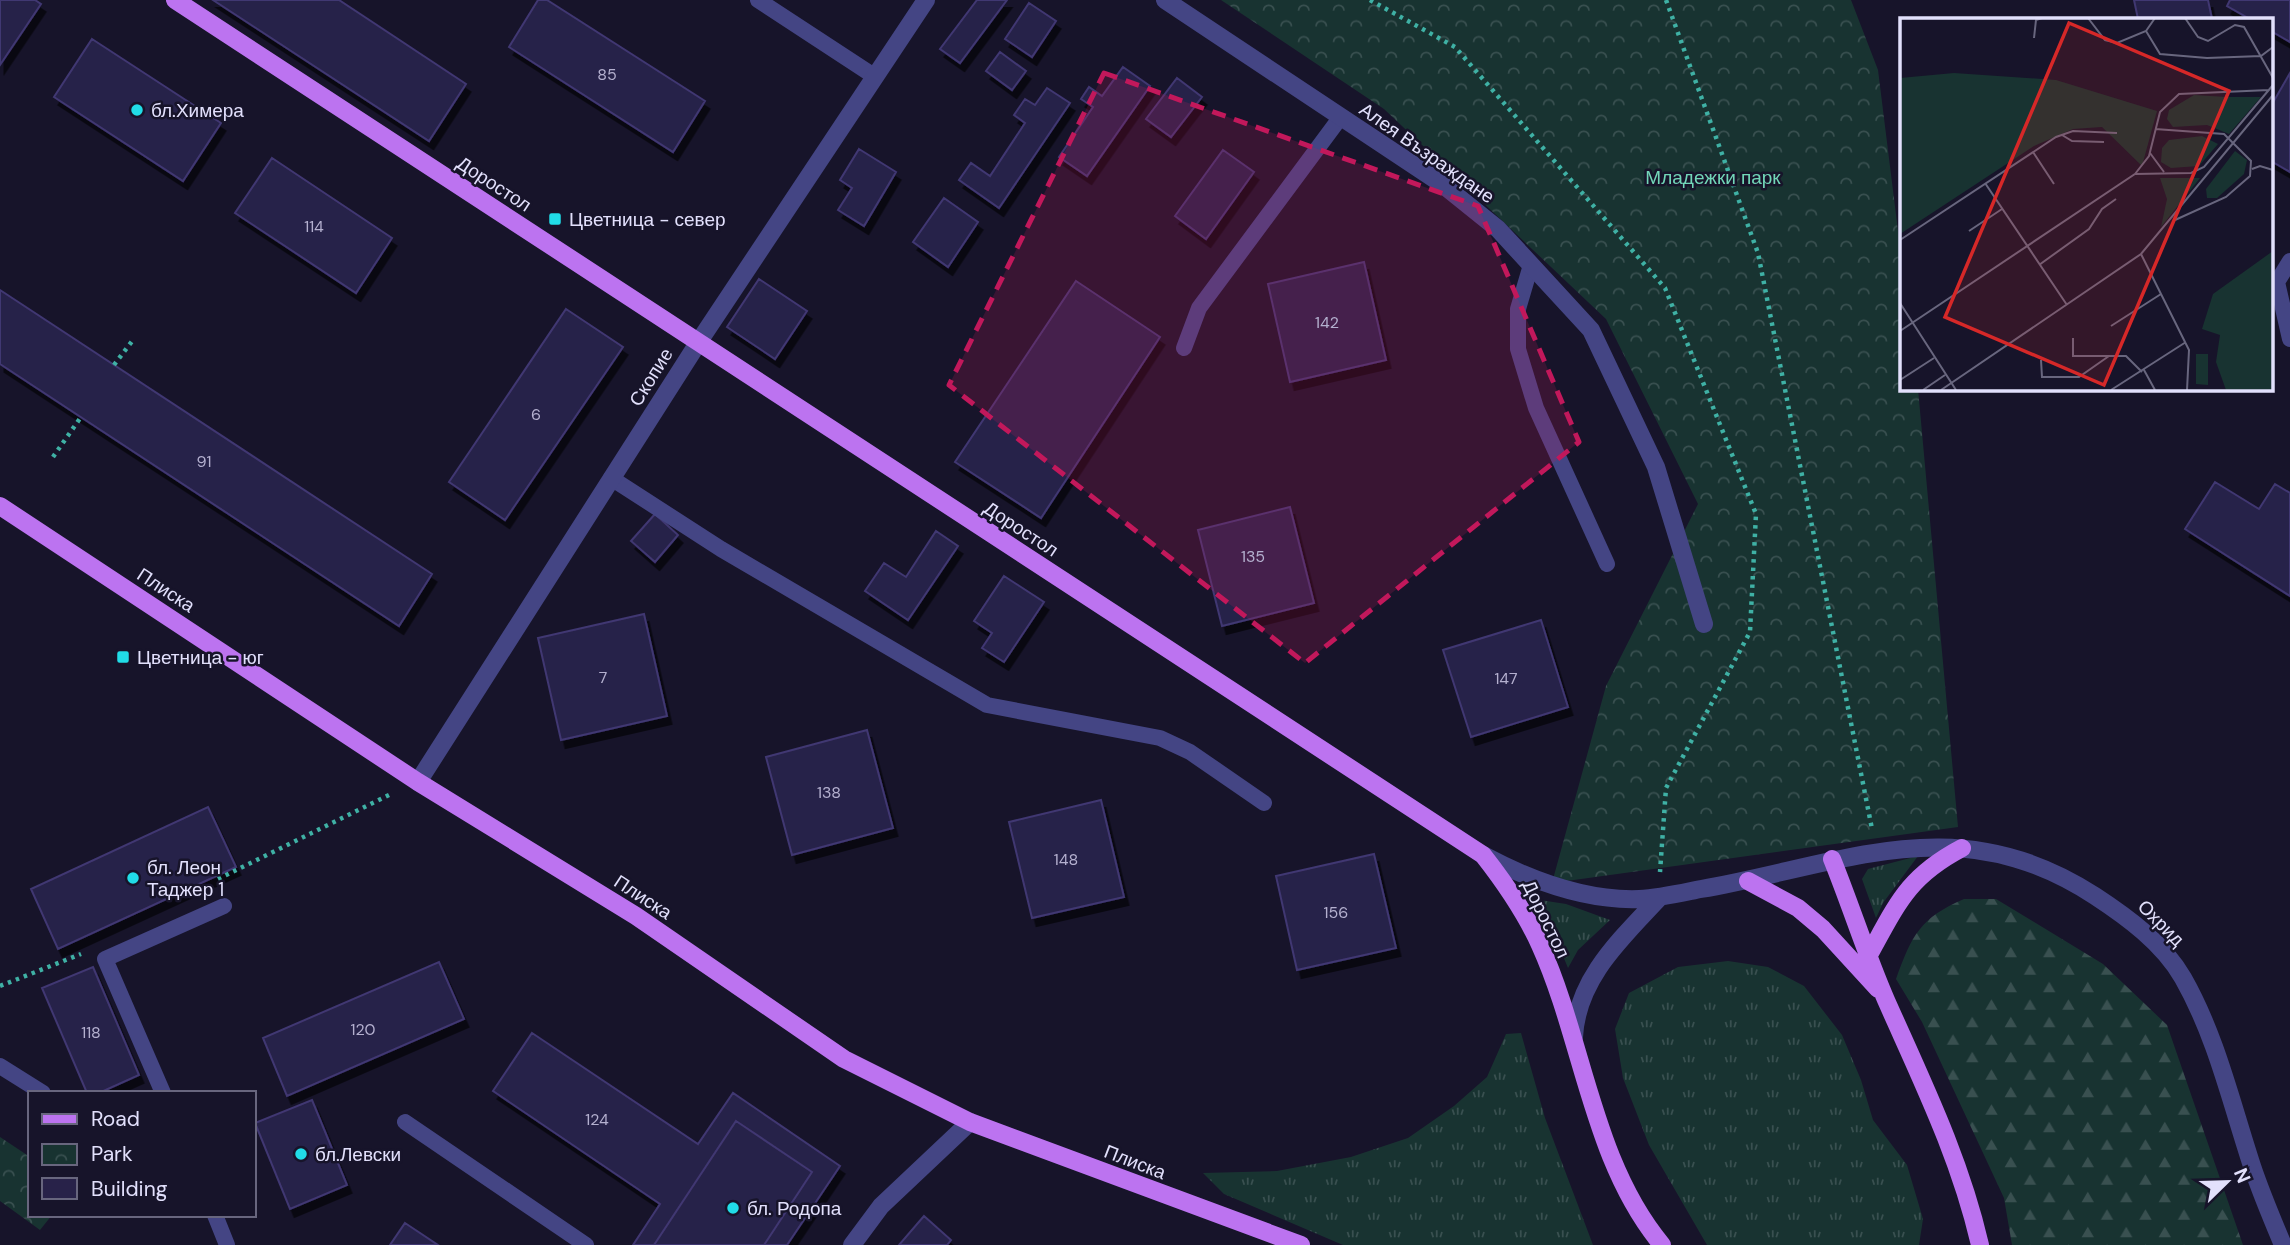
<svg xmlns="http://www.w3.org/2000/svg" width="2290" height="1245" font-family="'DM Sans',sans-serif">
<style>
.grass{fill:url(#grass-tufts)}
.forest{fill:url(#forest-firs)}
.park{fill:url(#park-crowns)}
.building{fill:#282249;stroke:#403772;stroke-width:2;filter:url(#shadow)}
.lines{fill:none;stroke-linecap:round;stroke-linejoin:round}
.path{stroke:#3fb1a5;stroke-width:4.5;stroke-dasharray:3.5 5;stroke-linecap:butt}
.lane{stroke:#444584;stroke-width:16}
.street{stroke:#444584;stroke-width:18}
.primary{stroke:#bc73f0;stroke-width:18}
.marked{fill:#c2185b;fill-opacity:0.2;stroke:#c2185b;stroke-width:5;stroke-dasharray:14 9;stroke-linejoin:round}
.poi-dot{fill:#21dce7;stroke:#17142a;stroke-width:2.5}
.labels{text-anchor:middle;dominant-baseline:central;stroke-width:5;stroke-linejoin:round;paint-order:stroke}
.number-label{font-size:16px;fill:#b4b0cf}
.poi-label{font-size:19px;fill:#e2e0fc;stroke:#17142a;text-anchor:start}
.street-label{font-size:19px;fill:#e2e0fc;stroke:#17142a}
.park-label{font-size:19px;fill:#72d6b8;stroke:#17142a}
.inset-road{fill:none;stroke:#68667e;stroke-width:2}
.view{fill:#d62828;fill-opacity:0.15;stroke:#d62828;stroke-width:3.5}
.inset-edge{fill:none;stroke:#e2e0fc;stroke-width:3.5}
</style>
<defs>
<pattern id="grass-tufts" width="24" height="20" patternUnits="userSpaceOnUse" patternTransform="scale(1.75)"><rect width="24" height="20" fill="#183331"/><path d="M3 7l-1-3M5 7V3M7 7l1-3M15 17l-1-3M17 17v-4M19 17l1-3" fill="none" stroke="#395050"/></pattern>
<pattern id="forest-firs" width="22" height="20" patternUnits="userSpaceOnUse" patternTransform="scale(1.75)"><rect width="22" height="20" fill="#183331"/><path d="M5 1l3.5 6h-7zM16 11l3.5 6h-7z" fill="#395050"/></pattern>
<pattern id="park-crowns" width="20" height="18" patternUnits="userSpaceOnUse" patternTransform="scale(1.75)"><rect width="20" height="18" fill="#183331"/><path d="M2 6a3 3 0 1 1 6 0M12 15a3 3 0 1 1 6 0" fill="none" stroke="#395050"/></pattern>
<filter id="shadow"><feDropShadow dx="4.5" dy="8" stdDeviation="0" flood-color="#0009"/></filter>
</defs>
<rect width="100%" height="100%" fill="#17142a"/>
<!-- grass -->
<path class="grass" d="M1918 856 1883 903 1876 918 1862 879 1868 869Z
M1540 900 1566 904 1610 920 1578 950 1568 968Z
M1728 961 1768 967 1804 986 1842 1035 1861 1080 1873 1120 1907 1165 1923 1219 1919 1245H1707L1649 1145 1623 1078 1615 1029 1629 993 1678 967Z
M1521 1033 1545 1118 1593 1245H1343L1224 1194 1203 1173 1277 1171 1351 1157 1408 1138 1454 1106 1487 1077 1506 1034Z"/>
<!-- forest -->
<path class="forest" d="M1964 899H1996L2103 964 2167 1025 2243 1245H2012L2004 1198 1922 1022 1896 979C1912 935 1920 918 1964 899Z"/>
<!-- park -->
<path class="park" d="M1221 0H1851L1878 70 1901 255 1902 388 1918 389 1958 827 1552 883 1606 686 1698 504 1606 319 1384 109Z
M0 1137 30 1157V1215H52L40 1230 0 1201Z"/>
<!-- building -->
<path class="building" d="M0 0H35L41 4 0 65Z
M213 0H339L466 84 429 141Z
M538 0H547L705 101 673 152 509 47Z
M977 0H1007L960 63 940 49Z
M2134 0H2208L2212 19H2138Z
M2230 0H2290V42L2271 31V19H2250L2227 6Z
M1029 3 1056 21 1032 57 1005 39Z
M92 39 221 123 183 181 54 97Z
M1000 52 1026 71 1012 90 986 71Z
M1123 67 1150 86 1087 176 1059 157 1093 107 1081 99 1089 87 1102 96Z
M2290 73V172L2271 161V106Z
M1177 78 1202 97 1171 137 1146 119Z
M1047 88 1070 103 999 208 959 180 971 163 990 176 1025 123 1014 115 1025 99 1035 105Z
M859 149 896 172 864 226 838 210 852 188 840 180Z
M1223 150 1254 172 1206 239 1175 216Z
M272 158 392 238 356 293 235 213Z
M944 198 978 222 948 267 913 242Z
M1364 262 1386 360 1290 382 1268 284Z
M759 279 807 311 775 359 727 327Z
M1076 281 1160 337 1041 518 955 462Z
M0 290 432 574 399 626 0 364Z
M566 309 623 347 505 520 449 482Z
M2215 482 2259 509 2275 484 2290 493V596L2185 529Z
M1290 507 1314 603 1222 626 1198 530Z
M655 514 678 535 655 562 631 541Z
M936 531 958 546 908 620 865 591 884 563 906 577Z
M1004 576 1044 602 1004 662 982 648 992 633 974 621Z
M644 614 667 716 561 740 538 638Z
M1541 620 1568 707 1471 737 1443 650Z
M867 730 893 828 792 855 766 757Z
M1101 800 1124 897 1032 918 1009 822Z
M208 807 236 867 58 949 31 889Z
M1374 854 1396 948 1297 970 1276 876Z
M439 962 464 1019 287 1096 263 1038Z
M93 967 139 1075 99 1093H87L42 988Z
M532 1033 698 1144 733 1093 840 1166 787 1245H633L660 1204 493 1091Z
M312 1100 347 1185 290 1209 255 1123Z
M736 1121 812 1172 764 1245H654Z
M924 1216 951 1240 947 1245H899Z
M405 1223 438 1245H390Z"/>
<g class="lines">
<!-- path -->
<path class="path" d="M1370 0 1455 47 1665 288 1756 514 1750 632 1666 788 1660 872
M1666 0 1758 253 1872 829
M114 365 133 340
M53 457 81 417
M218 879 389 795
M0 986 81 954"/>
<!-- lane -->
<path class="lane" d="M758 0 874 76
M2290 261 2277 282 2290 339
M1531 265 1518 309V349L1536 408 1607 564
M1184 348 1199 308 1340 118
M611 478 721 549 987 705 1160 738 1190 752 1264 803
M0 1066 43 1093
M163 1093 105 959 224 906
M405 1122 586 1245
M215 1215 227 1245"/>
<!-- street -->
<path class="street" d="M1165 0 1442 184 1498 229 1591 330 1656 467 1704 624
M418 782 698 343 926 0
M1483 855C1530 880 1584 901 1639 899 1660 898 1681 893 1701 889 1845 864 1957 806 2095 896 2127 917 2163 943 2183 978 2216 1036 2231 1102 2252 1166 2261 1193 2272 1219 2283 1245
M1574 1037C1577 978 1622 938 1660 897
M852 1245 881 1206 970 1122"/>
<!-- primary -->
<path class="primary" d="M175 0 1483 855C1505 883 1525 912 1540 945 1584 1042 1592 1161 1662 1245
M0 506 418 782 636 916 844 1059 970 1122 1301 1245
M1832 859C1851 906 1866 954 1886 1000 1922 1081 1960 1158 1980 1245
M1748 881 1798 908 1823 929 1878 989
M1870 953C1898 902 1909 876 1962 848"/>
</g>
<!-- marked area -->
<path class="marked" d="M1104 73 1478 206 1579 442 1305 663 949 385Z"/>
<!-- markers -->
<g class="poi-dot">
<circle cx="137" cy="110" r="7"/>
<rect x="548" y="212" width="14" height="14" rx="3.5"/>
<rect x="116" y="650" width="14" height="14" rx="3.5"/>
<circle cx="133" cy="878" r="7"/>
<circle cx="301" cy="1154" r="7"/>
<circle cx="733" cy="1208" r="7"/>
</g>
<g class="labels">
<!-- number labels -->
<g class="number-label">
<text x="607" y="74">85</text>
<text x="314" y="226">114</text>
<text x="1327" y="322">142</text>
<text x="536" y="414">6</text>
<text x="204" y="461">91</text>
<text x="1253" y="556">135</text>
<text x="603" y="677">7</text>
<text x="1506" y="678">147</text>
<text x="829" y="792">138</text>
<text x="1066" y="859">148</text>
<text x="1336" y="912">156</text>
<text x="363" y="1029">120</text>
<text x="91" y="1032">118</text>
<text x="597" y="1119">124</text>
</g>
<!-- poi labels -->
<g class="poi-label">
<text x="151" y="110">бл.Химера</text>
<text x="569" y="219">Цветница - север</text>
<text x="137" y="657">Цветница - юг</text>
<text x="147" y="867">бл. Леон<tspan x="147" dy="22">Таджер 1</tspan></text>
<text x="315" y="1154">бл.Левски</text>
<text x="747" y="1208">бл. Родопа</text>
</g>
<!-- street labels -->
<g class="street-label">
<text transform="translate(1427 153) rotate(35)">Алея Възраждане</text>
<text transform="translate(494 184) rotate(33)">Доростол</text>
<text transform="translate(651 377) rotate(-58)">Скопие</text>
<text transform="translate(1021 529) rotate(33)">Доростол</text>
<text transform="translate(166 590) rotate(33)">Плиска</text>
<text transform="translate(643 897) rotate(33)">Плиска</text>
<text transform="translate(1546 919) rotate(64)">Доростол</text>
<text transform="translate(2161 923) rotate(45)">Охрид</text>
<text transform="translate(1135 1162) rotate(21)">Плиска</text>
</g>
<!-- park labels -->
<g class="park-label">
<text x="1713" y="177">Младежки парк</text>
</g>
</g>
<!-- overview -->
<g transform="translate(1900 18)">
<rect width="373" height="373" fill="#17142a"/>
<path d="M302 118 318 126 299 148 271 150 261 144 262 130 269 122ZM335 133 347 142 344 156 317 180H307L306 171ZM260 160H300L261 209 267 181Z" fill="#183331"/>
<path d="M294 77 327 79H361L329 116 307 107 273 109 267 101 269 92Z" fill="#183331"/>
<path d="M54 55 156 62 257 93 242 148 202 109 173 111 134 128 0 216V60Z" fill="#183331"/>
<path d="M373 233V372H326L316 344 320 317 302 311 313 276ZM296 336H308V367L296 366Z" fill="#183331"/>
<path class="inset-road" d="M188 0 205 22 217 25 246 13 255 0M285 0 298 19 308 23 335 7 344 9 373 60M246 13 260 36 307 40 361 38 373 29M134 20 136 2 142 0M255 111 324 116 351 143 350 158 326 179 275 202M162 117 172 123 204 124M133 134 154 166M250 135 264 154M352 151 360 148 373 152M235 156 249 138 260 94 279 76 369 72M85 165 167 287M69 213 102 191M0 222 156 119 173 113 217 115M241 236 289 332 287 372M139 247 189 211 202 191 216 181M0 285 56 372M211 308 261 276M0 313 235 156 291 155 304 149 373 67M173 320V338H226L242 354M141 342 142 359H179L209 338M244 352 255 372M0 362 34 340M23 372 45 357M41 372 241 236 373 77M211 372 286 324"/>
<path class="view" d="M169 5 329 73 204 367 45 299Z"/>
<rect width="373" height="373" class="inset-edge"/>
</g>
<!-- legend -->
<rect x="28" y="1091" width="228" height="126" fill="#17142a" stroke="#68667e" stroke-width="2"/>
<rect x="42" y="1114" width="35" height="10" fill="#bc73f0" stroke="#68667e" stroke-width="2"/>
<text x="91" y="1126" font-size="21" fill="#e2e0fc">Road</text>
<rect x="42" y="1144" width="35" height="21" fill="url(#park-crowns)" stroke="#68667e" stroke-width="2"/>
<text x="91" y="1161" font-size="21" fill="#e2e0fc">Park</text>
<rect x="42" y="1178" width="35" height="21" fill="#282249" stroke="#68667e" stroke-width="2"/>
<text x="91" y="1196" font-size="21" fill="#e2e0fc">Building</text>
<!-- north arrow -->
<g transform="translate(2227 1182) rotate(67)" stroke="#17142a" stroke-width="5" paint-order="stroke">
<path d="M0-5L12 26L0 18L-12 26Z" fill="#e2e0fc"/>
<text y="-10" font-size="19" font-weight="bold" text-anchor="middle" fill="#e2e0fc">N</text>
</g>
</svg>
